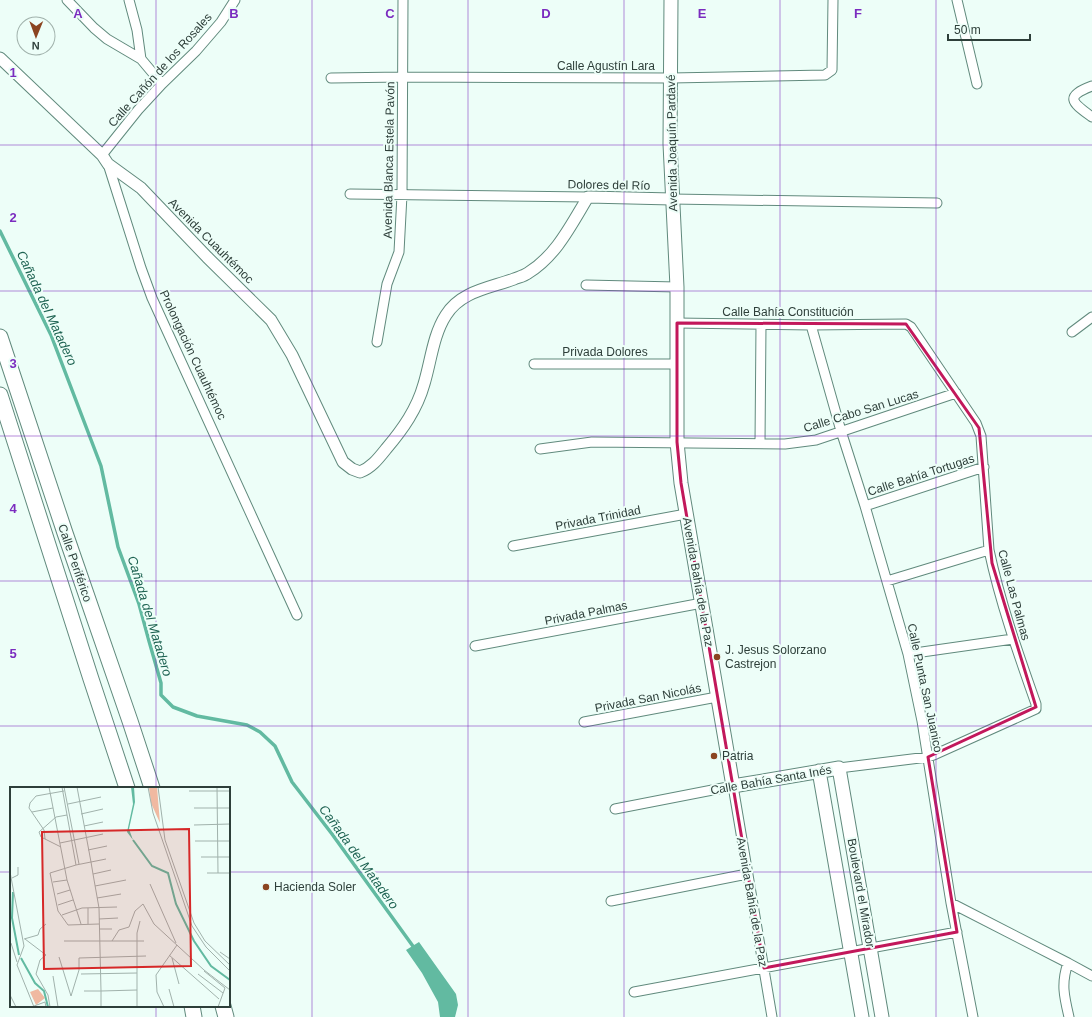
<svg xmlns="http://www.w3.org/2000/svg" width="1092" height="1017" font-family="Helvetica,sans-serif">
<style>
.water{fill:#62baa1}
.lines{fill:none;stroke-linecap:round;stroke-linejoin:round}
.stream{stroke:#62baa1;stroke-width:3.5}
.minor-casing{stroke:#618a7d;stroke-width:11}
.tertiary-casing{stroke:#618a7d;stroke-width:13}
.secondary-casing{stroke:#618a7d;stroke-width:15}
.trunk-casing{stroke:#618a7d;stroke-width:17}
.minor{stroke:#fff;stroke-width:9}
.tertiary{stroke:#fff;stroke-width:11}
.secondary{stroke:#fff;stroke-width:13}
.trunk{stroke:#fff;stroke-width:15}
.marked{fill:none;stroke:#c2185b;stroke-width:3;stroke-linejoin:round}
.grid{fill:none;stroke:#7b2cbf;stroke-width:1;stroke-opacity:0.55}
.poi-dot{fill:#8b4420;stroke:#edfef8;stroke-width:1.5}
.labels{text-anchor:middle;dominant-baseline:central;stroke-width:4;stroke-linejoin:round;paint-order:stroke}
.street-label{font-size:12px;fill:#2e3f3a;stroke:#edfef8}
.poi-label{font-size:12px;fill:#2e3f3a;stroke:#edfef8;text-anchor:start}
.water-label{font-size:13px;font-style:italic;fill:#1e6352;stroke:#edfef8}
.inset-river{fill:none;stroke:#62baa1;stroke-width:2}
.inset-road{fill:none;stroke:#a1b2ac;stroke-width:1}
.view{fill:#d62828;fill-opacity:0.15;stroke:#d62828;stroke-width:2}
.inset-edge{fill:none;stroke:#2e3f3a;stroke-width:2}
.grid-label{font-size:13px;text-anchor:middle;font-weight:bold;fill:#7b2cbf;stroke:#edfef8;stroke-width:4;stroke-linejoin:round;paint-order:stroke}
</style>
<rect width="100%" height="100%" fill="#edfef8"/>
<!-- water -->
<path class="water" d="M419 942 456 994 458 1005 455 1017H440L438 1002 422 973 406 950Z"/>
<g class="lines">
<!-- stream -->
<path class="stream" d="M0 231 51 335 101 466 118 547 139 604 149 641 161 683V695L173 707 197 716 247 725 260 732 275 746 292 782 332 834 415 949"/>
<defs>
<path id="minor" d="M67 0 94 28 107 39 141 59 162 84
M129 0 137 30 141 59
M957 0 977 84
M331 78 403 77 671 78 825 75 832 70 833 0
M1092 86C1063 97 1073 103 1092 117
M102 155 138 110 162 84 196 51 221 22 235 0
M108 164 141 268 152 298 297 615
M350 194 588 197
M672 199 937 203
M586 285 677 287
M677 323 811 325 906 324 911 327 976 423 981 436 989 550C1000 602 1018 653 1036 704V709L936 754 928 757 839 768
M811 325 841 431 865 506 908 654 922 721 951 903 973 1017
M1072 332 1092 317
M377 342 387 284 399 252 402 195 403 0
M534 364H676
M760 443 761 325
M540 449 592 442 785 444 816 440 956 393
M865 506 984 467
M513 546 686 514
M887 581 989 550
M475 646 702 603
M908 654 1013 639
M584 722 717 697
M615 809 733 786 772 1017
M611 901 747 874
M951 903 1068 963 1092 976
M1068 963C1061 983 1064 996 1069 1017
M634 992 957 932"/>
<path id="tertiary" d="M0 58 102 155 108 164 141 188 207 257 271 320 292 355 343 462 352 469 360 472C371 468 378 459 386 449 403 429 417 409 424 384 431 361 433 335 446 315 461 291 490 288 514 279 519 277 524 276 528 273 556 256 571 225 588 197L672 199"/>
<path id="secondary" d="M671 0 670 144 677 287V442L681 483 733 786 839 768 882 1017
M819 771 862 1017"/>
<path id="trunk" d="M0 337 65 533 130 721 152 788
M0 395 91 679 127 788
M192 1006 194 1017
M223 1006 226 1017"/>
</defs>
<!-- minor casing -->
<use href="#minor" class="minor-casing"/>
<!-- tertiary casing -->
<use href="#tertiary" class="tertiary-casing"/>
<!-- secondary casing -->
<use href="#secondary" class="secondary-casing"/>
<!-- trunk casing -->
<use href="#trunk" class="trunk-casing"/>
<!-- minor -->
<use href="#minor" class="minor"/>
<!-- tertiary -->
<use href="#tertiary" class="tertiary"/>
<!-- secondary -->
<use href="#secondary" class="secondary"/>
<!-- trunk -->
<use href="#trunk" class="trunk"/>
</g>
<!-- marked area -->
<path class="marked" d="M677 323 906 324 979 428 992 563 1036 707 928 757 957 932 764 968 681 483 677 442Z"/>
<!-- grid -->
<path class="grid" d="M156 0V788M312 0V1017M468 0V1017M624 0V1017M780 0V1017M936 0V1017M0 145H1092M0 291H1092M0 436H1092M0 581H1092M0 726H1092M0 872H11M229 872H1092M156 1006V1017"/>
<!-- markers -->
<g class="poi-dot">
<circle cx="717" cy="657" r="4"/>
<circle cx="714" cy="756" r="4"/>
<circle cx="266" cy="887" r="4"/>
</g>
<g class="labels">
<!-- street labels -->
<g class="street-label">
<text x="606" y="66">Calle Agustín Lara</text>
<text transform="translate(160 70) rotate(-48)">Calle Cañón de los Rosales</text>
<text transform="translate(672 143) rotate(-91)">Avenida Joaquín Pardavé</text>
<text transform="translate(389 160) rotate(-89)">Avenida Blanca Estela Pavón</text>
<text transform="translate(609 185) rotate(1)">Dolores del Río</text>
<text transform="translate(211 241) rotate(45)">Avenida Cuauhtémoc</text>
<text x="788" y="312">Calle Bahía Constitución</text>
<text x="605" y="352">Privada Dolores</text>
<text transform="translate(193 355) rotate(65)">Prolongación Cuauhtémoc</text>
<text transform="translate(861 411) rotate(-17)">Calle Cabo San Lucas</text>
<text transform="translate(921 475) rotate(-18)">Calle Bahía Tortugas</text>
<text transform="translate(598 518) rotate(-11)">Privada Trinidad</text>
<text transform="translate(75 563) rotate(71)">Calle Periférico</text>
<text transform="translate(698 582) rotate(80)">Avenida Bahía de la Paz</text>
<text transform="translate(1014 595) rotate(75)">Calle Las Palmas</text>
<text transform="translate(586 613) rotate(-11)">Privada Palmas</text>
<text transform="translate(925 688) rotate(78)">Calle Punta San Juanico</text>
<text transform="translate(648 698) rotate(-11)">Privada San Nicolás</text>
<text transform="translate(771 780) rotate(-10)">Calle Bahía Santa Inés</text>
<text transform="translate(861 893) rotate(80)">Boulevard el Mirador</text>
<text transform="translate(752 902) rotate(80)">Avenida Bahía de la Paz</text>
</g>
<!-- poi labels -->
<g class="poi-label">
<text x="725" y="650">J. Jesus Solorzano<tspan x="725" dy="14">Castrejon</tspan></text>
<text x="722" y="756">Patria</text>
<text x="274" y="887">Hacienda Soler</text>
</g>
<!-- water labels -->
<g class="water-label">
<text transform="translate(47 308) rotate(65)">Cañada del Matadero</text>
<text transform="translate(150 616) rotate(73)">Cañada del Matadero</text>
<text transform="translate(359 857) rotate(54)">Cañada del Matadero</text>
</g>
</g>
<!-- overview -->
<g transform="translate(10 787)">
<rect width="220" height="220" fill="#edfef8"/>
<path d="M139 0H147L150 36 141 16ZM28 202 35 211 26 218 20 205Z" fill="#f0b9a1"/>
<path d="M121 0H124L125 15 119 42 123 53 117 45 123 17Z" fill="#62baa1"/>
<path class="inset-river" d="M123 53 142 79 158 86 166 117 184 154 201 179 220 193M3 105 2 131 9 168M11 171 25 196 34 204 38 220"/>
<path class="inset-road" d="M39 0 57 93 71 137M52 0 66 78 81 75 83 87 89 121 91 204 127 203V220M54 0 69 77M67 0 81 75 96 72M138 0 143 26 182 139 196 160 220 184M148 0 155 53 184 136 195 154 220 178M207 0 208 86M179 4H220M58 17 91 10M184 21H220M22 25 43 21M71 27 93 22M184 38 220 37M74 39 93 35M35 52 34 43 19 21 20 16 26 9 54 4M185 54H220M50 56 93 47M51 60 31 50 29 45 46 30 57 28M78 63 97 59M191 70H220M66 78 40 86 48 124 58 138 89 137M0 85 14 159 7 178 24 220M197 86H220M83 87 101 83M2 91 8 88V80M43 95 57 93M140 97 166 156M85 99 116 93M47 107 60 103M87 111 111 107M48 118 63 113M78 121V137M52 128 72 121 107 120M89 132 108 131M89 142H102M14 152 28 148 30 142 36 137M15 152 36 168 30 173 26 187 38 208 40 220M54 154H134M102 154 109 143 119 140 125 124 133 117 144 137 194 183 220 203M1 156 7 175M210 165 220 172M159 168 209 212M49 170 61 209M162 171 169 197M194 184 215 201 208 220M71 187 127 186M188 187 213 206M43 189 48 220M159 202 164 220M127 203V146L130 134M74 204H91V220M0 208 6 220M61 209 69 183V171L136 169M24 219 35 215 36 220M122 220H140M154 220 147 205 146 188 167 158"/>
<path class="view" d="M179 42 181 179 34 182 32 45Z"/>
<rect width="220" height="220" class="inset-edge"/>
</g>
<g class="grid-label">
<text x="78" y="18">A</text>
<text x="234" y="18">B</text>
<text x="390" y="18">C</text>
<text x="546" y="18">D</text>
<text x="702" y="18">E</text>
<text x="858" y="18">F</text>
<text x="13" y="77">1</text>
<text x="13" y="222">2</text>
<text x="13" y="368">3</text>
<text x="13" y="513">4</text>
<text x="13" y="658">5</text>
</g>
<!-- north arrow -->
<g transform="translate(36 36) rotate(181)"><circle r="19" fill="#edfef8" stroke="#a1b2ac"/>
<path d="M0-3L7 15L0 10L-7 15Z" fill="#8b4420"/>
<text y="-6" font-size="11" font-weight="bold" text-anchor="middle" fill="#2e3f3a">N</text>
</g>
<!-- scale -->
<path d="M948 34v6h82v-6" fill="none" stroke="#2e3f3a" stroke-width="2"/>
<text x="954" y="34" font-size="12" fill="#2e3f3a" stroke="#edfef8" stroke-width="3" paint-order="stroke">50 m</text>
</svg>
